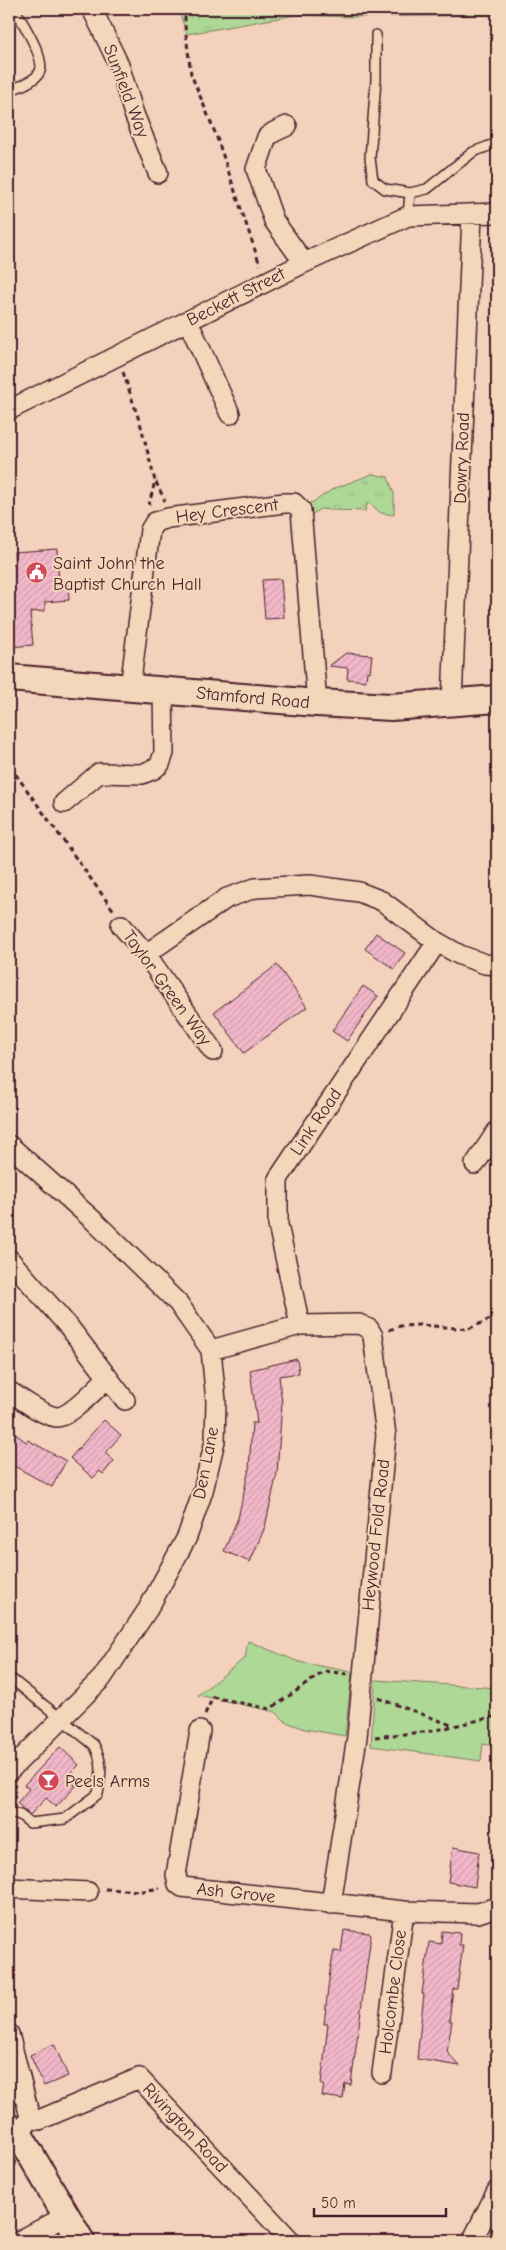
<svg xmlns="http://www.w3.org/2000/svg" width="506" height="2250" font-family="'Comic Neue',sans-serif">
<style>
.grass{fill:#aed896;stroke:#7c7c60}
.forest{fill:url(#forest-crowns);stroke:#7c7c60}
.park{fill:url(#park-tufts);stroke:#7c7c60}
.building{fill:url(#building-hatch);stroke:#4a1f2b}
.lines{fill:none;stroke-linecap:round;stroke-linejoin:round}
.lane-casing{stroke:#4a1f2b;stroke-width:12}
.street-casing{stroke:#4a1f2b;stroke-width:22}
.secondary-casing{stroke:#4a1f2b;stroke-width:30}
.path{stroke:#4a1f2b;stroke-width:3;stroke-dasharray:5 4;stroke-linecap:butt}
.lane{stroke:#f3d7ba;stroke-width:9}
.street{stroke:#f3d7ba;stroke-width:19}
.secondary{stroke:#f3d7ba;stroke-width:26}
.labels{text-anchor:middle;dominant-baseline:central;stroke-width:4;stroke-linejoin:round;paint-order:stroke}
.street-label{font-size:18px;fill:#4a1f2b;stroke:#f3d7ba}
.poi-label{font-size:18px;fill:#4a1f2b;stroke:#f3d7ba;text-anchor:start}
</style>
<defs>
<pattern id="forest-crowns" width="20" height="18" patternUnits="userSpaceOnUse" patternTransform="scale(1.25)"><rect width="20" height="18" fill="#aed896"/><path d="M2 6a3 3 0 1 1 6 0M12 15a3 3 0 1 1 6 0" fill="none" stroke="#97b981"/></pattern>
<pattern id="park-tufts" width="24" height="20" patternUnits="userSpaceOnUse" patternTransform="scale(1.25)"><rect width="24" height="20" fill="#aed896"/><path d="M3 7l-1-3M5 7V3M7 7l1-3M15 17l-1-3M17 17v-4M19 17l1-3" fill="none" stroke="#97b981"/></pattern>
<pattern id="building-hatch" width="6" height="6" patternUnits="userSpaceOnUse" patternTransform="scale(1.25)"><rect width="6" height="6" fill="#f2b8ca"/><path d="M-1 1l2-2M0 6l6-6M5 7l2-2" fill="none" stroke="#d19eae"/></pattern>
</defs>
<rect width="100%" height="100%" fill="#f3d1bd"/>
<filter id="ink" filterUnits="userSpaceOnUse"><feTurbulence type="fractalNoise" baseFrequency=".02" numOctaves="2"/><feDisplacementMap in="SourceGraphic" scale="10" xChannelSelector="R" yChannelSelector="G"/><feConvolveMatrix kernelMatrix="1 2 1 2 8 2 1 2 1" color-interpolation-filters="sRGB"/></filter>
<g filter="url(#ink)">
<!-- grass -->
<path class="grass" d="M248 1641 299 1662 352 1672 345 1736 305 1729 286 1722 276 1712 198 1695 245 1658Z
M375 1680 497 1688V1746L483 1744 481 1761 371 1746Z"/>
<!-- forest -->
<path class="forest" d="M178 9H497V15L353 17 296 15 187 34Z"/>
<!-- park -->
<path class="park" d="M372 474 388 477 394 494V515L381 513 368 502 365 511C349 510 336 511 320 509L307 518 305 505 315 501 333 489Z"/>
<!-- building -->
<path class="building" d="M57 549 59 582 68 581 69 600 45 602V611L30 612 33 645 9 647V566L15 565 14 552Z
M281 579 284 618 265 619 262 580Z
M346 653 372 655 370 672 367 671 366 681 347 679 348 668 329 666Z
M376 933 405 953 394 969 365 949Z
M277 965 307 1007 244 1053 214 1012Z
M363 986 378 996 347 1041 332 1031Z
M297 1359 299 1373 279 1376 282 1403 277 1473 265 1527 250 1562 224 1551 238 1518 249 1469 252 1423H257L250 1370Z
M104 1420 121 1435 105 1453 114 1461 103 1474 100 1471 93 1478 70 1458Z
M9 1429 26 1442 28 1440 66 1461 52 1487 9 1463Z
M60 1747 79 1765 67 1777 76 1786 56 1807 46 1798 30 1815 17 1803 29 1789 24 1785Z
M453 1847 479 1852 475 1887 448 1882Z
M344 1930 369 1933 371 1935 352 2077 351 2085 345 2084 343 2099 322 2096 324 2085H321L328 2024H324L330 1971 334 1951 341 1952Z
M442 1931 460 1933 459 1945H463L457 1989H453L449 2021H452L447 2052 460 2066 417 2059 424 1994H422L429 1942 441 1944Z
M54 2044 68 2076 44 2086 30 2055Z"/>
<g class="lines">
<defs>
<path id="lane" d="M376 35V80L370 158 373 180 385 189 410 193
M9 91C17 87 34 82 39 73 48 61 21 21 15 9
M408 216 410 193 427 189 473 152 497 143
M9 1677 94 1745C104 1764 101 1773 98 1794L65 1819 30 1823 20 1815 9 1812"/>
<path id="street" d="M92 9 119 65 134 114 158 173
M287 126 274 132 267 137 256 169 274 221 304 263
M188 321 230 414
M9 410 304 263 408 216 497 213
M130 688 150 530 155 522 168 518 284 503H294L301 510 317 703
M452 702 472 214
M64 803 99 773 142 774 154 769 160 764 164 753 163 691
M121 925 146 954 213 1051
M146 954 227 898 255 888 310 885 359 892 382 901 437 942 460 955 485 964 497 965
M9 1145 94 1221 178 1303 211 1350 216 1401 215 1441 203 1491 187 1537 148 1609 102 1678 9 1771
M475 1164 497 1131
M9 1259 69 1327 125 1400
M300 1325 278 1225V1179L437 942
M211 1350 300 1325 359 1324 369 1329 373 1336 386 1435 357 1737 331 1904
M9 1391C22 1399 40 1414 56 1417 69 1418 98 1387 108 1377
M200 1731 176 1875 178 1884 182 1887 404 1911 478 1913 497 1907
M9 1888 88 1892
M9 2034 30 2117 24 2128
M382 2073 404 1911
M30 2117 39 2120 139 2078 291 2241
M19 2241 66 2216
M472 2241 497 2191"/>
<path id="secondary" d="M9 678 317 703 391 707 497 699
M9 2127 20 2136 81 2241"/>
</defs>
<!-- lane casing -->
<use href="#lane" class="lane-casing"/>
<!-- street casing -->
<use href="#street" class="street-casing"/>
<!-- secondary casing -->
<use href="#secondary" class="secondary-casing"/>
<!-- path -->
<path class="path" d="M190 9 185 15V27L191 74 216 135 260 265
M123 372 141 426 155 481 149 505
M156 482 165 501
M9 554 11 565
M9 768 14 772 114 911
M389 1330 400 1326 420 1325 468 1329 497 1316
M378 1698 454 1726
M205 1714 213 1697 270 1709 325 1671 347 1674
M375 1737 432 1731 497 1716
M105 1889 143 1891 160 1888"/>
<!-- lane -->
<use href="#lane" class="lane"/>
<!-- street -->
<use href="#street" class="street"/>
<!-- secondary -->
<use href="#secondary" class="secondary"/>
</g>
</g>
<!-- icons -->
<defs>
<symbol id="civic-disc" viewBox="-11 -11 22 22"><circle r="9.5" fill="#d1495b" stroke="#f3d7ba"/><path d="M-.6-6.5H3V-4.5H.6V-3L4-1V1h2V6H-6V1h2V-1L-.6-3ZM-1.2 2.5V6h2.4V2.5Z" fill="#fff"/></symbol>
<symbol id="bar-disc" viewBox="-11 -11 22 22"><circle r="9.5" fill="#d1495b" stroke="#f3d7ba"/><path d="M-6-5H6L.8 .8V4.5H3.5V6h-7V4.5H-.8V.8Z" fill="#fff"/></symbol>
</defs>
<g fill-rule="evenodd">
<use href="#civic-disc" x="24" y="560" width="25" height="25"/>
<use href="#bar-disc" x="36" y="1768" width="25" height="25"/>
</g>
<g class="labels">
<!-- street labels -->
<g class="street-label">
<text transform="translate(126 91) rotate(69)">Sunfield Way</text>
<text transform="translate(236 297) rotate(-27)">Beckett Street</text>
<text transform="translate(462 458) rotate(-88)">Dowry Road</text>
<text transform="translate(227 511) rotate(-7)">Hey Crescent</text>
<text transform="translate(253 698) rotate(5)">Stamford Road</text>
<text transform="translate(167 988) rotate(54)">Taylor Green Way</text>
<text transform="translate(316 1122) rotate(-56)">Link Road</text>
<text transform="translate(206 1463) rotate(-79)">Den Lane</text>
<text transform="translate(376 1535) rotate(-84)">Heywood Fold Road</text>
<text transform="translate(236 1893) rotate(6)">Ash Grove</text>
<text transform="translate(393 1992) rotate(-83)">Holcombe Close</text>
<text transform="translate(185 2128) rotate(47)">Rivington Road</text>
</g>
<!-- poi labels -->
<g class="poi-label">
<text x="53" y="563">Saint John the<tspan x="53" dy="21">Baptist Church Hall</tspan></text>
<text x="65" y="1781">Peels Arms</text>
</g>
</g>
<!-- margin -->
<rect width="506" height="2250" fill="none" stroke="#f3d7ba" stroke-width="30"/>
<rect x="15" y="15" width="476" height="2220" fill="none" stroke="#4a1f2b" stroke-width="2" filter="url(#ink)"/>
<!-- scale -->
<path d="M314 2208v8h132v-8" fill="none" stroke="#4a1f2b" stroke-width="2.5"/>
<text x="321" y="2208" font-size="15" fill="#4a1f2b" stroke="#f3d7ba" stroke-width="4" paint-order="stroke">50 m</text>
</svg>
